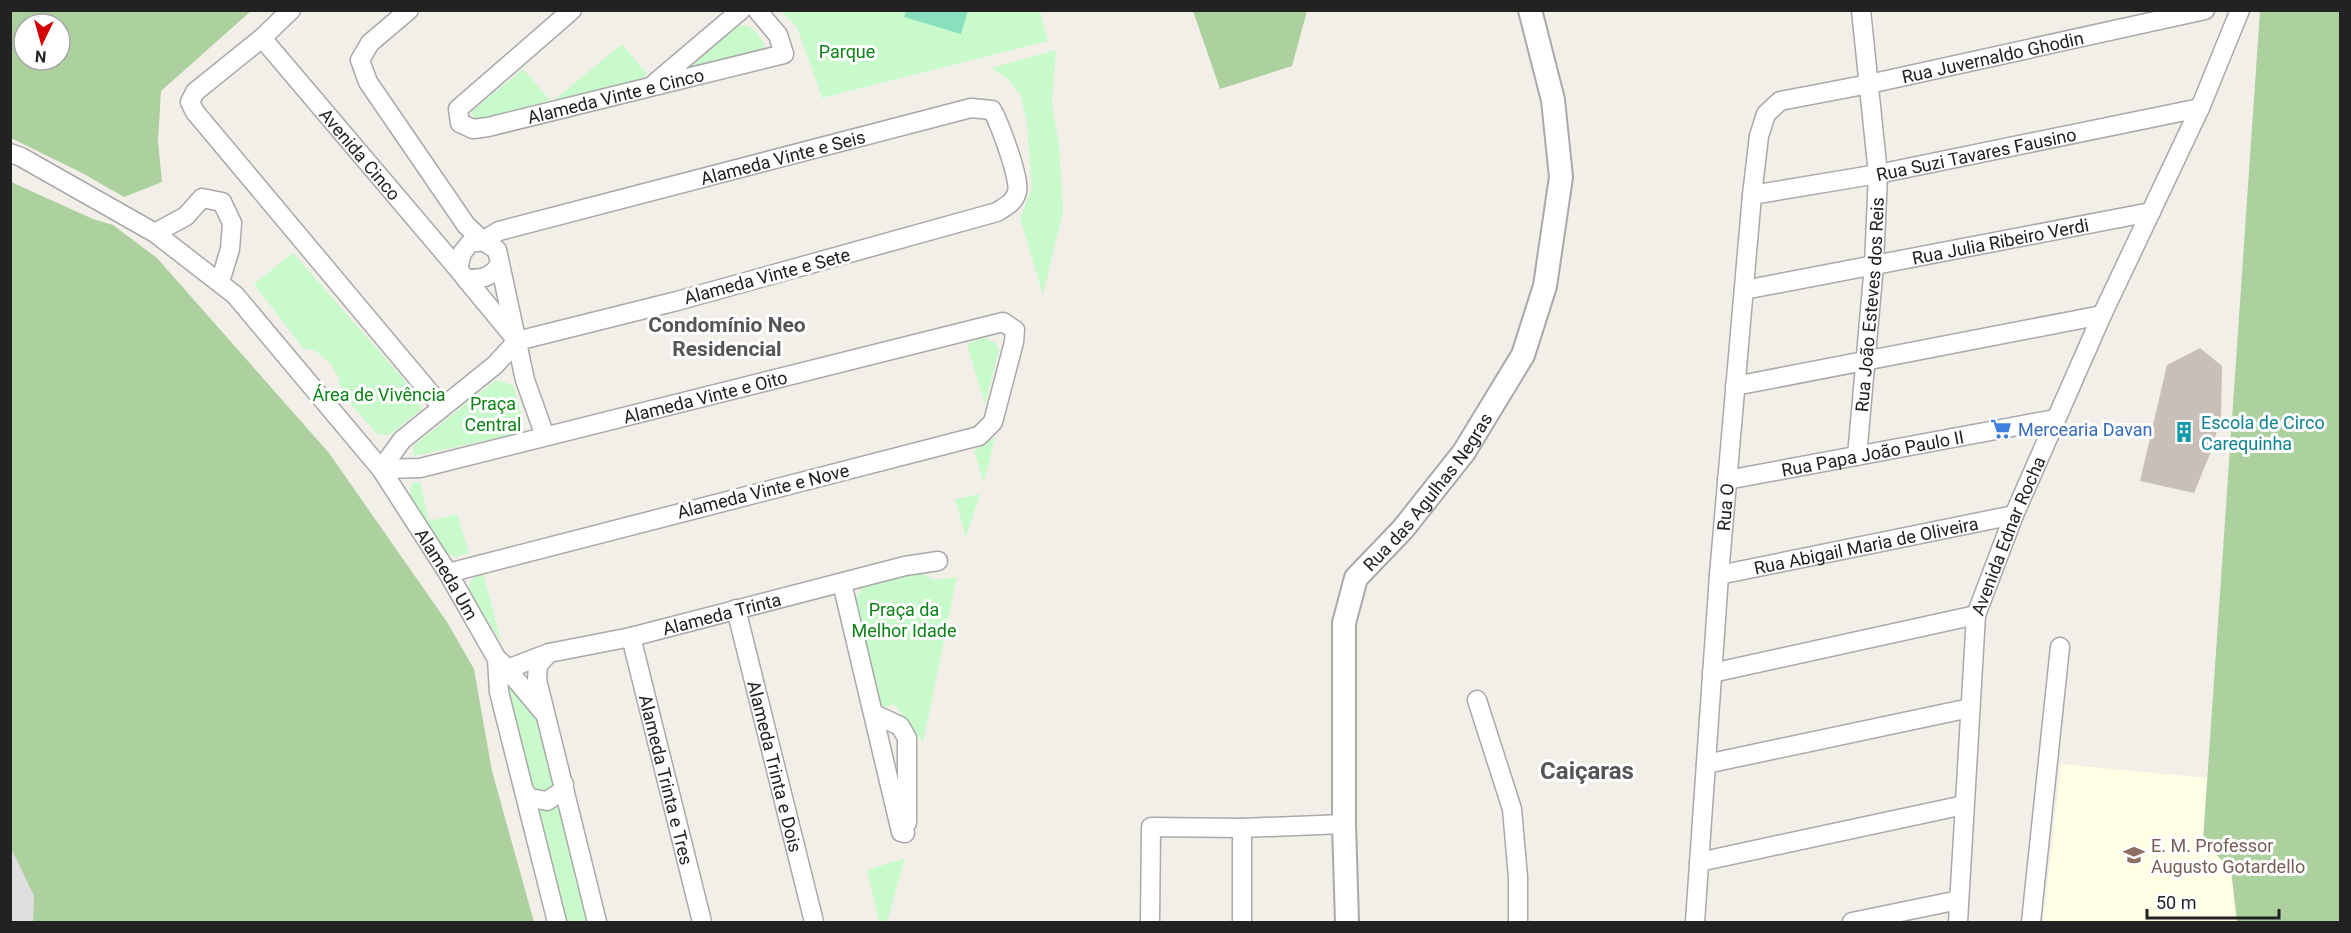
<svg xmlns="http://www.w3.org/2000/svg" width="2351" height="933" font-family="Roboto,sans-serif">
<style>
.residential{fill:#e0dfdf}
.education{fill:#ffffe5}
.forest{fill:#add19e;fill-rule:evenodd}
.park{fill:#c8facc}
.pitch{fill:#88e0be}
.building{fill:#c7bfb8}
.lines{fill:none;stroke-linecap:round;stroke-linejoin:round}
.minor-casing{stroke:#a9a9a9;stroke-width:21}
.tertiary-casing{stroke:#a9a9a9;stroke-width:26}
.minor{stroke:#fff;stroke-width:18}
.tertiary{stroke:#fff;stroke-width:22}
.labels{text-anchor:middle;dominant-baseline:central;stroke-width:6;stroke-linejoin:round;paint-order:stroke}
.park-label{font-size:18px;fill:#0c8416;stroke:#fff}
.street-label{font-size:18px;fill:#222;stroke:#fff}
.culture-label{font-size:18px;fill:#0d838f;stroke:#fff;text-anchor:start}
.shop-label{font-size:18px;fill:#366cbe;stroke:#fff;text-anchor:start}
.education-label{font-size:18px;fill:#785e54;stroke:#fff;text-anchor:start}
.quarter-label{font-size:21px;font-weight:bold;fill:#555;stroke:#fff}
.district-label{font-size:24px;font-weight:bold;fill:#555;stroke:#fff}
</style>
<rect width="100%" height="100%" fill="#f2efe9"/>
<!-- residential -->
<path class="residential" d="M10 846 34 896 33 922H11Z"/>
<!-- education -->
<path class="education" d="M2061 764 2207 778 2203 840 2231 870 2237 922H2043Z"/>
<!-- forest -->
<path class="forest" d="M10 11 11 10 251 11 161 91 158 141 162 182 124 197 84 174 11 138ZM24 24H60V60H24Z
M1193 11V10L1307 11 1292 66 1220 89Z
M2260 11H2340V922H2237L2231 870 2203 841Z
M11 182 93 219 113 225 157 258 329 453 447 622 474 669 492 771 534 922H33L34 896 10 846Z"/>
<!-- park -->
<path class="park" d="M781 11H1040L1048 41 822 98 797 27Z
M744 25C754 27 764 39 765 50L687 73 683 69 735 27Z
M622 44 647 74 643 78 554 100Z
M1056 50 1052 103 1059 146 1063 211 1043 295 1020 218 1032 188 1027 125 1021 96 1007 78 991 68Z
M523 69 550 100 481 121 474 120 472 111Z
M293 253 420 398 421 410 389 435 377 434 341 393 339 378 331 364 316 351 303 348 254 284Z
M984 337 995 343 999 350 985 405 967 344Z
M496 380 513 385 524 422 521 431 515 434 414 456 413 446Z
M995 437 984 483 974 451Z
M420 482 429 521 457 514 469 553 455 557 444 552 409 495 412 483Z
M980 494 966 537 955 499Z
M911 572 924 574 933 580 957 577 923 743 895 705 882 707 855 599 863 587Z
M483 573 502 644 469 590C470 578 473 577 483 573Z
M507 681 540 714 555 784 551 791 543 794 529 786 504 691Z
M562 799 592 922H564L534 807Z
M905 858 887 922H879L867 870Z"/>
<!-- pitch -->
<path class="pitch" d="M906 11V10L968 11 961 34 904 17Z"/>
<!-- building -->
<path class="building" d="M2200 348 2222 366 2221 416 2212 449 2194 493 2140 481 2167 365Z"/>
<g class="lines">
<defs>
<g id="minor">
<path d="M291 10 262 38 195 92 190 102 195 112 442 407"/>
<path id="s1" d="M409 10 370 43 360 60 368 82 466 225 483 241 499 231 971 108 992 110C999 122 1021 180 1017 192 1014 203 1006 206 997 212L677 301 517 341"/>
<path id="s2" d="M572 10 458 109 460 123 473 129 488 127 784 54 778 35 757 10"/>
<path id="s3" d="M262 38 458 269"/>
<path d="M655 83 741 10"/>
<path id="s4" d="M10 153 21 157 155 233 235 295 381 469 448 573 497 659 499 692 557 922"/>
<path id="s5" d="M1752 195 1878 174 2200 108"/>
<path d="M155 233 186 216 202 198 222 202 232 223 230 249 220 282"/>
<path d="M499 266C490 278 481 279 466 279L458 269 462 253 470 243 483 241 497 250 525 380 545 436"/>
<path d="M466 279 514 337"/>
<path id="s6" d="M1744 290 2151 212"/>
<path d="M1735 386 2102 315"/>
<path id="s7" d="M1857 456 1874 265 1878 174 1861 10"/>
<path id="s8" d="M381 469 420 468 1003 322 1015 330 1014 342 993 422 979 436 448 573"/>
<path d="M381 469 402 440 495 365 517 341"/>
<path id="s9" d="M1727 480 2055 419"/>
<path id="s10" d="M1719 575 2014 515"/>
<path d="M842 583 901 832 905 833"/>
<path id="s11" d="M736 609 814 922"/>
<path id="s12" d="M631 637 702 922"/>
<path d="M549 653 538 665 537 680 597 922"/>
<path d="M501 662 543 712"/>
<path id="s13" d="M507 669 549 653 631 637 905 566 938 561"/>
<path d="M1712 673 1976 615"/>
<path d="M1477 700 1512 809 1518 877V922"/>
<path d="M874 714 900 726 907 738V823"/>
<path d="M1706 764 1970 708"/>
<path d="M524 791 530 798 547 801 562 791 564 784"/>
<path d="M1699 862 1964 805"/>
<path d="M1150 922 1151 827 1242 828 1344 824"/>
<path d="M1242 922V828"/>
<path id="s14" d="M1695 922 1719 575 1752 195 1759 136 1766 114 1780 101 1869 84 2205 10"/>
<path d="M1852 922 1959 900"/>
<path id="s15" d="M1958 922 1976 615 2014 515 2102 315 2200 108 2240 10"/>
<path d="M2031 922 2060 647"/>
</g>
<g id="tertiary">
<path id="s16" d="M1347 922 1344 824V623L1356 578 1403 529 1464 452 1523 355 1545 286 1561 177 1553 100 1530 10"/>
</g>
</defs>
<!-- minor casing -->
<use href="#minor" class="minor-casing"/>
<!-- tertiary casing -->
<use href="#tertiary" class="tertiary-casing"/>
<!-- minor -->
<use href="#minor" class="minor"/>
<!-- tertiary -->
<use href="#tertiary" class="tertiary"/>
</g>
<!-- icons -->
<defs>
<symbol id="supermarket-bare" viewBox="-9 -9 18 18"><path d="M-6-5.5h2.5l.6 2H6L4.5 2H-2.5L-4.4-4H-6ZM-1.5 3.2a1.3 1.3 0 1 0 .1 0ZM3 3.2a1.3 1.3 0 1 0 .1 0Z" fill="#3f7fe0" stroke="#fff" stroke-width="2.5" paint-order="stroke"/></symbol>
<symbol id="building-bare" viewBox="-9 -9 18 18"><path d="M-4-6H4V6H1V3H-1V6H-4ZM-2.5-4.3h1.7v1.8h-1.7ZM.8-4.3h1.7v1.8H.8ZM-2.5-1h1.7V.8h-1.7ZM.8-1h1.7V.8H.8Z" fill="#0f9aa8" stroke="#fff" stroke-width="2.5" paint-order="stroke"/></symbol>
<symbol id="school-bare" viewBox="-9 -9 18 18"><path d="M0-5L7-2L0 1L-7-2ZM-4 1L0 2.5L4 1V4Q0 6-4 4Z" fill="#8d6e63" stroke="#fff" stroke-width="2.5" paint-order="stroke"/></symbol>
</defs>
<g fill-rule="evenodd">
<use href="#supermarket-bare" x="1986" y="414" width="30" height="30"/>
<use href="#building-bare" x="2169" y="417" width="30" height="30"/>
<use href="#school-bare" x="2119" y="840" width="30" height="30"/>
</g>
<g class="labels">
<!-- park labels -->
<g class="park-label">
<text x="847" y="51">Parque</text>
<text x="379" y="394">Área de Vivência</text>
<text x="493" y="403">Praça<tspan x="493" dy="21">Central</tspan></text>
<text x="904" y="609">Praça da<tspan x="904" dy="21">Melhor Idade</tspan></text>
</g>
<!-- street labels -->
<g class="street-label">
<text stroke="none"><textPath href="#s14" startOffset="1048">Rua Juvernaldo Ghodin</textPath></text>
<text stroke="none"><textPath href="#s2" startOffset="326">Alameda Vinte e Cinco</textPath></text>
<text stroke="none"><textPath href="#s5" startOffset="228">Rua Suzi Tavares Fausino</textPath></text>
<text stroke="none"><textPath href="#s3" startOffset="152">Avenida Cinco</textPath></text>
<text stroke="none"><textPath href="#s1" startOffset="603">Alameda Vinte e Seis</textPath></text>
<text stroke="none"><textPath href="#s6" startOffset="261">Rua Julia Ribeiro Verdi</textPath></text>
<text transform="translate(767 276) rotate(-15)">Alameda Vinte e Sete</text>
<text stroke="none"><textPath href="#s7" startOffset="152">Rua João Esteves dos Reis</textPath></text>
<text stroke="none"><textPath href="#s8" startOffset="333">Alameda Vinte e Oito</textPath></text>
<text stroke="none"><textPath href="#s9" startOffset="148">Rua Papa João Paulo II</textPath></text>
<text transform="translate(763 491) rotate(-14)">Alameda Vinte e Nove</text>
<text stroke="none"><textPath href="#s16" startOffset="458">Rua das Agulhas Negras</textPath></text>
<text stroke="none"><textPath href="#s14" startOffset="416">Rua O</textPath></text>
<text stroke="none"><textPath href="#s15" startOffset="393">Avenida Ednar Rocha</textPath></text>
<text stroke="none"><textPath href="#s10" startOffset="150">Rua Abigail Maria de Oliveira</textPath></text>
<text stroke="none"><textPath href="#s4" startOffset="618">Alameda Um</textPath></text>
<text stroke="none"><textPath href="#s13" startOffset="222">Alameda Trinta</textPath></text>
<text stroke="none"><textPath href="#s11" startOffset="162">Alameda Trinta e Dois</textPath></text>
<text stroke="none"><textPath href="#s12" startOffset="147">Alameda Trinta e Tres</textPath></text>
</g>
<!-- culture labels -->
<g class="culture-label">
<text x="2201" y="422">Escola de Circo<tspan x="2201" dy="21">Carequinha</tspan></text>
</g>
<!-- shop labels -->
<g class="shop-label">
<text x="2018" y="429">Mercearia Davan</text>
</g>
<!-- education labels -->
<g class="education-label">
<text x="2151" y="845">E. M. Professor<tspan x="2151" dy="21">Augusto Gotardello</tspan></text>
</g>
<!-- quarter labels -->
<g class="quarter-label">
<text x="727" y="325">Condomínio Neo<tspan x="727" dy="24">Residencial</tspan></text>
</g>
<!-- district labels -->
<g class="district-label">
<text x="1587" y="771">Caiçaras</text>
</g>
</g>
<!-- border -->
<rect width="2351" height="933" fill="none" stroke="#222222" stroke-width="24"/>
<!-- north arrow -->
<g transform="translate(42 42) rotate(185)"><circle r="28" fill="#ffffff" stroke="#a7a7a7" stroke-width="1.5"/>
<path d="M0-4.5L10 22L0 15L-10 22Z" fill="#d40000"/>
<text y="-9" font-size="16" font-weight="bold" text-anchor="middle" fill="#222222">N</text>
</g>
<!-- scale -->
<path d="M2147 909v9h132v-9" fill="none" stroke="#222222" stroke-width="3"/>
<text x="2156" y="909" font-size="18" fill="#222222" stroke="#ffffff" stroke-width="4.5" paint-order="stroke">50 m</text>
</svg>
